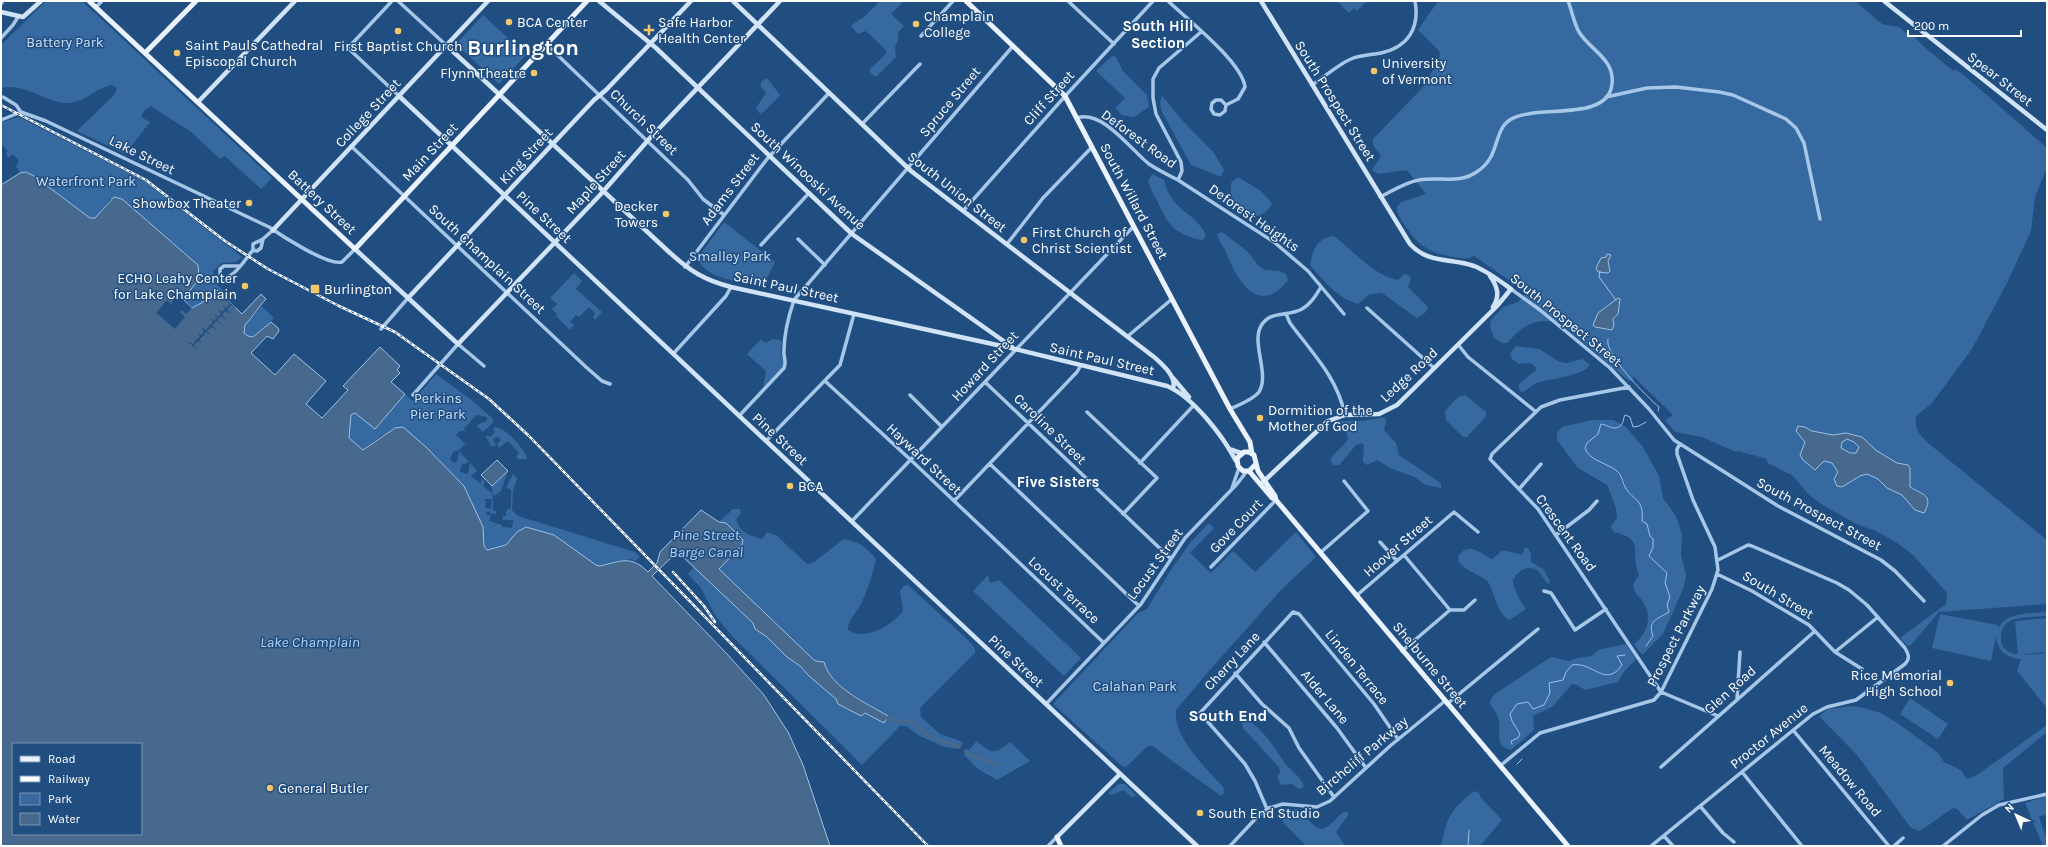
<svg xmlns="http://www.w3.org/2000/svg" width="2048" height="847" font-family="Karla,sans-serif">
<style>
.green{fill:#35699f}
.water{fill:#47698d;stroke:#9bc2e9;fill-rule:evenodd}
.pier{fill:#214e81}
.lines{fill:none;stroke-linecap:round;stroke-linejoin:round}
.stream{stroke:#9bc2e9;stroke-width:1}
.canal{stroke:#47698d;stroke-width:4}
.street{stroke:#a7c7e8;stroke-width:3.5}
.secondary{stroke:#d1e3f6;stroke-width:4.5}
.primary{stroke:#e9f2fe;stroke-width:5}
.rail-casing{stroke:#fff;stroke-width:2.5}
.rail{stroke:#214e81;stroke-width:1;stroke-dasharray:3;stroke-linecap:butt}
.poi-dot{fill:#f5c768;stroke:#214e81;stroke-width:1.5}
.labels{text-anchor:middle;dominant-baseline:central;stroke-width:3;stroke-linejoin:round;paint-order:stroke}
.poi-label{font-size:14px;fill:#fff;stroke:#214e81;text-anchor:start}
.park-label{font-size:14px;fill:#cbe0f6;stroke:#214e81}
.street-label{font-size:14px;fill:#fff;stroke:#214e81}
.neighbourhood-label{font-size:15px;font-weight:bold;fill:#fff;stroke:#214e81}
.water-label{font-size:15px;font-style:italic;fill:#b2d1f0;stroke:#214e81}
.quarter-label{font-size:16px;font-weight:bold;fill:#fff;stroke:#214e81}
.town-label{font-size:22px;font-weight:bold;fill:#fff;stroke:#214e81}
</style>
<rect width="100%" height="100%" fill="#214e81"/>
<!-- green -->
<path class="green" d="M46 1H82L272 178 261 189 225 156 220 159 191 132 151 106 144 111 141 117 150 122 125 154 77 131 115 94 117 88 112 85C95 88 85 103 67 103 46 103 25 82 1 88V45Z
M880 1H904L891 14 904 26 898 33V40L895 47 896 57 877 76H874L870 72V69L886 54V50L866 31 858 34 851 26 860 19H862Z
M1337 1H1367L1357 11 1354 8 1349 13Z
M1438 1H1855L1882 24 1899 27 1911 37 1914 36 1923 46 1952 70H1957L1965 76 2047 148V167L2035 197 2031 231 2008 281 1972 349 1932 403 1916 416C1914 432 1922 437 1933 447L2047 540V604L1939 612 1909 647 1900 638 1946 604 1947 593 1913 555 1896 542 1874 530 1858 525 1824 506 1809 495 1793 476 1768 463 1766 460 1767 459 1738 451 1736 452 1702 437 1675 432 1665 420 1673 415 1633 376V381H1629L1559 322C1532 319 1525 324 1507 343H1502L1494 338 1490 327 1491 320 1503 307 1518 302 1526 292 1474 256C1467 260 1461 258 1453 257 1428 252 1418 246 1404 224 1401 219 1396 214 1397 207L1401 202 1426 194 1407 170 1378 174 1372 170 1381 156 1373 145V139L1425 85 1440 56 1439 51 1418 30Z
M483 15 526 55 499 84 456 44Z
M1112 56 1116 57 1123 71 1147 95 1149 107 1134 117 1122 115 1115 108 1125 98 1096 71Z
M767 78 780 95 766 110 760 114 756 108 766 93 761 87V82Z
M1162 96 1184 122 1214 153 1224 170 1221 177 1191 165 1162 112 1160 103Z
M19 117 145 181 242 257 236 262 222 263 213 271 214 274 218 278 215 283 224 291 222 293 217 290 203 302 192 308 183 299 199 279 178 247 162 237 163 235 122 199H110L95 218H90L34 176 26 172 20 173 16 166 19 161 13 154 8 158 6 153 7 150 1 144V122Z
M1152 174 1164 180C1170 211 1198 213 1206 236L1202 240C1174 234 1169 226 1157 201 1153 194 1150 188 1148 181Z
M1238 177 1261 191 1272 203C1263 224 1239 217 1232 199 1230 195 1231 188 1231 183Z
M724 222 775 262 763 286C741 281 709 281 697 259Z
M1222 232 1247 251 1258 265 1265 270 1280 271 1286 274 1288 280C1258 319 1236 278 1225 250 1222 244 1218 240 1217 234Z
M1334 236C1353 250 1374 276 1398 280L1404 274 1408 275 1411 279 1408 287 1428 307 1426 312 1417 318 1382 293 1370 294 1358 304C1337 298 1324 281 1310 265 1313 249 1317 238 1334 236Z
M574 273 582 281 576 289 602 312 595 320 593 318 595 313 589 307 579 317 576 315 570 322 574 325 570 330 556 316 557 314 552 309 557 304 550 298Z
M261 305 274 318C266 325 255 344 244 333V327L258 311Z
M761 339 765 343 773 339 780 340 782 343 781 352 784 365 763 388 766 371 747 354Z
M1516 346 1539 349 1558 361 1566 363 1583 359 1590 365C1584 375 1551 379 1540 382 1533 383 1529 390 1521 392L1519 388V384L1536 370V367L1530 363 1519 364 1512 359 1510 354Z
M436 374 473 401 493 419V423L483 432 475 424 477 425 487 421V417L476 415 464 429 466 431H460L456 435 465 444 467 443 459 450 453 452 450 459 453 463 457 462 459 451 469 462 461 465 460 472 468 474 470 463 477 471 471 476 481 484V478L485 482 483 486 492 493V491L493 499H484L486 502 485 508 491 509 492 500H493V511H496V514L494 515 495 513 492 514 489 511 486 513V515H491L489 521 502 525V527L512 528 513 520H503V516H506V511L511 508V489L506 488 513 474 517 479 513 491 512 510 518 516 635 552 640 557 635 561 630 559 600 566 586 559 554 535 517 532 506 545 487 550 485 549 482 530 438 458 403 427 381 436 363 450 349 438 351 415 355 413 375 429 405 394 413 401Z
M1465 395 1486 412V416L1467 437H1463L1446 420 1445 411 1458 397Z
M1385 417 1386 422 1384 430 1396 443 1399 455 1438 481 1441 484V488L1426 485 1414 477 1390 468 1377 460 1367 465 1363 462 1364 445 1361 443 1356 445 1339 465H1334L1330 460C1335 451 1343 448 1348 439L1347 433 1337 421H1363Z
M1592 420H1613L1625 426 1643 447 1659 476 1663 498 1676 516 1682 535 1681 555 1686 575 1684 587 1663 634 1642 655 1634 644C1647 634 1653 617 1643 602 1641 598 1635 594 1634 589 1632 584 1636 579 1639 575 1629 552 1647 540 1614 532L1611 527 1617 517 1616 508 1607 485 1578 468 1557 440V433L1562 427Z
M495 427C504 426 527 451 527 459H518L516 456 519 453 508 441 499 448 497 444 501 440 498 437 494 438 493 440 496 446H491L486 437 487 435 490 437 495 432 493 429Z
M504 466 508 471 501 491 494 496 491 487 508 471Z
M733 509H740L741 513 736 519C740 533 749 535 762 539L767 532 776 535 807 564 814 562 844 539C861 543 865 546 876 559 873 574 868 588 862 602 857 612 848 620 848 630 852 632 857 634 861 634 876 634 894 623 903 611L900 591 904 586 908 585 967 639 975 648V653L920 708 921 717 940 734 963 742 959 749 944 747 918 735 906 726H900L862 765 733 637 716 617 701 588 688 574 694 567 753 623 755 629 767 637 787 657 800 666 809 676 836 699 838 704 865 713 887 716 842 688 824 669 825 666 820 661H815L719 569V522Z
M1209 523 1214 528 1190 553 1211 573 1233 551 1255 572 1296 532 1316 557 1281 590 1209 671 1176 710C1173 737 1206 768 1223 787L1224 793 1221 796C1198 779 1175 764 1153 746H1148L1126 767 1122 766 1053 704 1138 613 1147 609 1170 571 1190 543Z
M1525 548H1528L1531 554V562L1543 569 1550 581 1549 584 1547 583C1543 579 1540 571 1535 569 1527 565 1515 573 1513 581 1512 584 1523 607 1526 609L1509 620C1495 611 1496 595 1488 582 1482 574 1447 566 1462 552 1471 543 1483 555 1492 559L1502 551H1507L1522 555Z
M988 575 990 583 999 580 1081 658 1064 676 973 591Z
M2047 612V616C2036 617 2020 616 2010 621 2004 624 2001 631 2001 637 2000 661 2032 654 2047 653V708L2017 671 2021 659C2007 658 1997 651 1996 636L1991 661 1932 648 1940 614 1998 625V629C2006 611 2030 614 2047 612Z
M2047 618V652L2018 655 2015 621Z
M1626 644 1636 659 1623 673 1618 682 1585 690 1577 685 1572 684 1552 707 1533 716 1534 730 1511 750C1494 746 1501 733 1499 721 1498 715 1494 709 1490 704L1491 699 1495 694 1551 657 1570 661 1577 658 1592 656 1598 650Z
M1910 698 1948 724 1938 739 1900 714Z
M1855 706 1881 713 1896 722 1937 752 1944 762 1961 770 1967 779 1977 775 2047 725V732L2003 768 2004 799 1967 820 1957 809 1953 808 1920 831 1911 828 1857 755 1819 716 1828 709Z
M1245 720C1260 723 1276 751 1285 763 1291 771 1301 776 1304 787L1299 789 1292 784 1281 785 1277 777 1280 773 1279 767 1243 728 1242 722Z
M977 741C992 755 994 754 1010 742L1030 761 997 780 978 769 964 755Z
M1119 784H1125L1136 795 1132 798 1124 790 1112 795 1108 793Z
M1474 791 1479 793 1481 798 1502 820 1480 846H1441C1448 815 1449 812 1474 791Z
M2047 796V814L2039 817 2047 840V846H2043L2025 803Z
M1298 809C1321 832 1318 838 1343 812H1347L1349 814 1336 832 1345 846H1306L1283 822 1282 818 1289 810Z"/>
<!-- water -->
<path class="water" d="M26 172 34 176 90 218H95L114 197 122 199 198 265 199 279 183 299 192 308 203 302 217 290 242 314 261 294 266 299C258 307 253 317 245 325L244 333 248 336 253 337 271 322 278 328 279 331 273 339 267 336 251 353 275 375 294 354 326 381 306 404 322 418 348 390 343 386 380 347 400 366 397 370 400 373 391 382 405 394 375 429 355 413 351 415 349 438 363 450 395 428 403 427 426 447 464 486 483 527 484 546 487 550 506 545 517 532 526 527 554 535 596 565 600 566C622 561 631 555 648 572L657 563 660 552 701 510 719 522 726 523 743 540 742 545 719 569 815 661 824 662C831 688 865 702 888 716L884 723 865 713 861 716 838 704 836 699 809 676 800 666 787 657 767 637 755 629 753 623 681 555 672 557 652 576 728 655 764 695 788 732 803 765 830 846H1V185L20 173ZM13 744H141V834H13Z
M1607 254 1611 255 1608 261 1610 271 1608 273 1598 272 1596 268 1601 258 1606 257Z
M1618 298 1620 299 1618 314 1613 319 1614 325 1612 330 1595 327 1593 325 1598 313Z
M1798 426 1805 427 1812 431 1833 435 1846 433 1862 437 1877 451 1897 463 1908 465 1910 468V487C1923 495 1934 495 1924 513L1915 510 1902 495 1887 488 1878 479 1867 474 1860 476 1842 487 1837 486 1834 479 1838 472 1832 463 1824 461 1815 470 1803 460 1800 455 1805 442 1796 431ZM1847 439 1854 442 1859 447 1856 453H1850L1841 448 1842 442Z
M497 460 508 471 492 486 481 475Z"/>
<!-- pier -->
<path class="pier" d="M219 292 237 309 231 305 229 307 227 310 232 314 225 311 222 315 227 320 221 316 217 320 222 325 216 321 212 326 217 330 211 327 207 331 211 335 206 332 203 336 207 339 203 336 199 340 203 344 198 341 194 345 198 350 188 342 194 344 196 340 193 337 197 340 200 336 197 332 201 335 204 332 201 327 206 330 209 327 206 323 209 326 213 323 210 318 214 321 217 318 214 314 218 317 221 314 218 309 222 312 225 309 222 305 226 308 230 304Z
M176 293 192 308 186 314 182 310 180 312 185 317 175 329 156 313 167 300 171 304 170 306 173 301 171 299Z"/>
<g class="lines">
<!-- stream -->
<path class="stream" d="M1600 271 1599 277 1616 300
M1608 339C1603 353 1647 397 1659 407L1658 411
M1646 422 1639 426 1633 427 1630 417 1625 415C1623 418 1624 422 1621 425 1615 432 1608 425 1601 424L1598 434 1587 443 1585 448C1588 460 1607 463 1617 471 1622 475 1622 481 1625 487 1634 502 1644 498 1642 521L1647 524 1650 536 1653 539V547L1649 556 1667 573 1665 583 1670 597 1667 605 1669 612C1658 619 1647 620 1653 636L1646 646
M1512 744 1511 741 1518 738 1520 734 1512 721 1510 714 1517 704 1528 702 1533 709 1544 705 1550 693 1549 683 1563 680 1566 672 1572 665C1593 661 1605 689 1622 665L1617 656 1625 655
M1517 764 1522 759
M1468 846 1469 830"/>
<!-- canal -->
<path class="canal" d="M882 716 895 721 912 722C925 736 940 742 959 746
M966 751 970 755 997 764"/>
<!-- street -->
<path class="street" d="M392 1 348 48 399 96
M398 1 446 45
M1068 1 1114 44
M1168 1C1187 19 1242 62 1245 87L1238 99 1226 105 1221 100H1216L1212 103 1211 109 1214 114 1220 115 1225 111 1226 105
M1 2 2 3
M96 7 102 1
M921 36 953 1
M1 38 13 25 18 17
M546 44 688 180 703 199 724 215
M1312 85C1325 77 1337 65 1351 59 1360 55 1371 55 1381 53 1408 47 1420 28 1415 1
M3 97 16 105 21 112 46 121 269 227C282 236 328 266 342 262L355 249
M1606 97 1647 88 1676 87 1719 92 1733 95 1786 119 1796 128 1804 143 1820 219
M1077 118C1102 109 1131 150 1149 164 1158 170 1168 175 1178 180L1182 171 1181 162 1156 114 1153 98V79L1159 68 1201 32
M1 120 21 112
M862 124 920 64
M351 146 586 367 602 381 610 384
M1178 180 1274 242 1308 271 1344 314
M1380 197C1392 191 1406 182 1419 180 1440 176 1459 185 1478 171 1499 157 1494 134 1506 123 1512 117 1521 115 1528 114 1551 108 1609 118 1612 84 1615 59 1590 50 1579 32 1574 23 1572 11 1568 1
M963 211 1067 94 1153 1
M798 239 825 265
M1007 244 1043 198 1092 147
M761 245 809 193
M253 250V244L263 239
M239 266H224L220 269V274L224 278C235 277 246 258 253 250L257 251 261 248 263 239 273 230
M685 267 767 159 829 93
M1511 289 1540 310 1610 368 1649 409 1674 440 1778 506 1881 560 1895 571 1924 601
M1367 308 1434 368
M1286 314 1290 323C1313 354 1337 377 1345 415
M381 329 408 298
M1128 336 1172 299
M1460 347 1468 357 1535 411
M673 354 726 296 731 287
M825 381 913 462 1104 643
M985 382 1170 558
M1629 387 1560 400 1541 407 1492 454 1490 459 1538 509 1661 692 1718 716
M413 395 458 344 484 366
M910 395 942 427
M1230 409C1238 405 1253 400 1259 392 1270 374 1251 343 1261 326 1270 310 1288 317 1302 309 1311 304 1316 295 1321 287
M1087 412 1157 478 1123 514
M739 416 784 368C787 361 783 357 784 350 784 334 789 315 794 300L1013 46
M766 441 840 365 854 314
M1140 463 1194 405
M990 464 1139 606
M1232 488 1239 468
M1519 489 1541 464
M954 501 1077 372 1081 365
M852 521 1134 226
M1556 535 1589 510 1597 501
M1380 542 1397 561
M1320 553 1368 511 1344 481
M1404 555 1450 610
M1211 567 1276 500
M1717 574 1752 591 1809 625 1835 652 1862 669
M1544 591 1551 593 1575 630 1606 609
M1356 596 1454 512 1478 532
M1450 610H1464L1475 600
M1264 642 1337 728 1366 768
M1402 651 1450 610
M1835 652 1878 617
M1235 673 1262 704 1289 728 1299 748 1334 797
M1737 699 1740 652
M1046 704 1141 604 1185 538 1237 484 1247 471
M1447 704 1538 629
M1793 730 1889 846
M1500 766 1540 733 1654 700 1661 692 1712 589 1718 570 1715 547 1693 500 1677 454V449L1680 444
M1661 767 1815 631
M1742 772 1802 846
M1700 806 1723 833 1734 842
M1267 809 1255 781 1245 764 1200 713 1293 612 1299 614 1374 704 1398 739
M1664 836 1673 846
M1048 846 1057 837
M1230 846 1258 816 1269 808 1283 804 1317 807 1330 801 1390 746 1445 701
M1651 846 1813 714 1827 707 1856 700 1905 664C1910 659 1909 655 1905 648L1867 605 1849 590 1837 583 1752 546 1748 545 1718 560
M1894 846 1903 838
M1943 846 1982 815 1999 805 2047 794"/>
<!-- secondary -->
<path class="secondary" d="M599 1 656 48 852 234 1012 347
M733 1 911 171 1154 357C1162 364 1177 377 1173 388
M1261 1 1410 244C1428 264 1451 258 1474 266 1487 271 1500 281 1511 289L1497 306 1397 405 1379 414 1345 415 1328 421 1263 482
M1884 1 2047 130
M1 12 23 17 41 1
M446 45 669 252C690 271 704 280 731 287L1011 348 1167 386C1193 397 1223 436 1236 461
M399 96 1197 846
M198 102 295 1
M273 230 488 1
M355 249 458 344 600 195 650 138 780 1
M1490 276C1498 287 1500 296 1493 307
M408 298 594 100 606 90 691 1
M1173 378 1189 397
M1229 449 1241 453
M1057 837 1120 774"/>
<!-- primary -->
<path class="primary" d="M89 1 355 249 587 1
M966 1 1065 96 1230 409 1250 442 1252 454
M145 53 196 1
M1256 464 1249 471H1243L1238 466 1237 458 1244 452H1249L1254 455 1258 471 1275 496 1276 500 1568 846
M1249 471 1272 498 1275 499
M1057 837 1061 846"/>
<defs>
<path id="rail" d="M1 105 146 180 225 241 268 269 339 306 395 332 489 399 529 436 928 846
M673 572 704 606 715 622"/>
</defs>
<!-- rail casing -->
<use href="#rail" class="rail-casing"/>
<!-- rail -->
<use href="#rail" class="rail"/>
</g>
<!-- markers -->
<g class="poi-dot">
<circle cx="509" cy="22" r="4"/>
<circle cx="916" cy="24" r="4"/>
<path d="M647 24h4v4h4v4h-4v4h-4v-4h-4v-4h4z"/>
<circle cx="398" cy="31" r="4"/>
<circle cx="177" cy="53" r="4"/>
<circle cx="1374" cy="71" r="4"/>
<circle cx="534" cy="73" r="4"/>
<circle cx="249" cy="203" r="4"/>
<circle cx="666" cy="214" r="4"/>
<circle cx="1024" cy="240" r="4"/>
<circle cx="245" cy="286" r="4"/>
<rect x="310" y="284" width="10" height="10" rx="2"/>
<circle cx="1260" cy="418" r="4"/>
<circle cx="790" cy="486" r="4"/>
<circle cx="1950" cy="683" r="4"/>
<circle cx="270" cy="788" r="4"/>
<circle cx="1200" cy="813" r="4"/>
</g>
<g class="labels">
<!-- poi labels -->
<g class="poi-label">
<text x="924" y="16">Champlain<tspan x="924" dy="16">College</tspan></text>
<text x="517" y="22">BCA Center</text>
<text x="658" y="22">Safe Harbor<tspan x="658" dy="16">Health Center</tspan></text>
<text x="185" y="45">Saint Pauls Cathedral<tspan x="185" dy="16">Episcopal Church</tspan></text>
<text x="398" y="46" text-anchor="middle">First Baptist Church</text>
<text x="1382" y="63">University<tspan x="1382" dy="16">of Vermont</tspan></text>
<text x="526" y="73" text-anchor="end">Flynn Theatre</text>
<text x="241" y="203" text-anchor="end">Showbox Theater</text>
<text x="658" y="206" text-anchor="end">Decker<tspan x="658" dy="16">Towers</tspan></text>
<text x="1032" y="232">First Church of<tspan x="1032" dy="16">Christ Scientist</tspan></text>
<text x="237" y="278" text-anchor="end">ECHO Leahy Center<tspan x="237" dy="16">for Lake Champlain</tspan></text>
<text x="324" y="289">Burlington</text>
<text x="1268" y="410">Dormition of the<tspan x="1268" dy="16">Mother of God</tspan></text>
<text x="798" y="486">BCA</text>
<text x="1942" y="675" text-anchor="end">Rice Memorial<tspan x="1942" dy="16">High School</tspan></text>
<text x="278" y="788">General Butler</text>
<text x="1208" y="813">South End Studio</text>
</g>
<!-- park labels -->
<g class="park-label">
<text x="65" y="42">Battery Park</text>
<text x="86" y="181">Waterfront Park</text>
<text x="730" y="256">Smalley Park</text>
<text x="438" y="398">Perkins<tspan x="438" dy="16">Pier Park</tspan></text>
<text x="1135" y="686">Calahan Park</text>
</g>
<!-- street labels -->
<g class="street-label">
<text transform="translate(2000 79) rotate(38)">Spear Street</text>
<text transform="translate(1049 98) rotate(-48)">Cliff Street</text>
<text transform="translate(1335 101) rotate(58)">South Prospect Street</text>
<text transform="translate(950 102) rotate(-50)">Spruce Street</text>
<text transform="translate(368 113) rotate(-47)">College Street</text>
<text transform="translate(644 122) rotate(44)">Church Street</text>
<text transform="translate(1139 139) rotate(36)">Deforest Road</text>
<text transform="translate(430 152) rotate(-47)">Main Street</text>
<text transform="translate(142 155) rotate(26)">Lake Street</text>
<text transform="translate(526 156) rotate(-47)">King Street</text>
<text transform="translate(808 176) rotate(43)">South Winooski Avenue</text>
<text transform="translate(596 182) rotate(-48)">Maple Street</text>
<text transform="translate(730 189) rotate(-53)">Adams Street</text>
<text transform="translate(957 192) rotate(38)">South Union Street</text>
<text transform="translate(1134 201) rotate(62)">South Willard Street</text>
<text transform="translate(322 202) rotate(43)">Battery Street</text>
<text transform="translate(544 217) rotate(43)">Pine Street</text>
<text transform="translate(1254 218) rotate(35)">Deforest Heights</text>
<text transform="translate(487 259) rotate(43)">South Champlain Street</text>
<text transform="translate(786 287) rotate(12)">Saint Paul Street</text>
<text transform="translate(1566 320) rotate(39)">South Prospect Street</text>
<text transform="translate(1102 359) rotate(13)">Saint Paul Street</text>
<text transform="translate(985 366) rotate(-47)">Howard Street</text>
<text transform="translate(1409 375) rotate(-43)">Ledge Road</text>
<text transform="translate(1050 429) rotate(44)">Caroline Street</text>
<text transform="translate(780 439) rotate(43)">Pine Street</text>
<text transform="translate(924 459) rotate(43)">Hayward Street</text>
<text transform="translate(1819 514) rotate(28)">South Prospect Street</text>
<text transform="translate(1236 526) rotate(-46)">Gove Court</text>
<text transform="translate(1566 533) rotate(54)">Crescent Road</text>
<text transform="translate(1398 546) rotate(-41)">Hoover Street</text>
<text transform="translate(1155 564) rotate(-54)">Locust Street</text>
<text transform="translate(1064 590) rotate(43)">Locust Terrace</text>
<text transform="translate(1778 595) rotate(31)">South Street</text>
<text transform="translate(1676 636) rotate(-63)">Prospect Parkway</text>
<text transform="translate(1016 661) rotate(43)">Pine Street</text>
<text transform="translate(1232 661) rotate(-47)">Cherry Lane</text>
<text transform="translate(1430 665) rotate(50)">Shelburne Street</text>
<text transform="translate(1357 667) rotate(51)">Linden Terrace</text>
<text transform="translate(1730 690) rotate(-42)">Glen Road</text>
<text transform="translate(1325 697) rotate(50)">Alder Lane</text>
<text transform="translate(1769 736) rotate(-39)">Proctor Avenue</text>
<text transform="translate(1362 756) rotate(-40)">Birchcliff Parkway</text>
<text transform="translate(1850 781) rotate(50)">Meadow Road</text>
</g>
<!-- neighbourhood labels -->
<g class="neighbourhood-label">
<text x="1158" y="26">South Hill<tspan x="1158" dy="17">Section</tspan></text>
<text x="1058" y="482">Five Sisters</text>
</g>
<!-- water labels -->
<g class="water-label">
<text x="706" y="535">Pine Street<tspan x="706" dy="17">Barge Canal</tspan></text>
<text x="310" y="642">Lake Champlain</text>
</g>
<!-- quarter labels -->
<g class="quarter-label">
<text x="1228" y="715">South End</text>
</g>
<!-- town labels -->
<g class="town-label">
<text x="523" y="48">Burlington</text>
</g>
</g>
<!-- border -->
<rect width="2048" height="847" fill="none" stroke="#ffffff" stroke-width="4"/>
<!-- legend -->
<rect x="12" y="743" width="130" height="92" fill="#214e81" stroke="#7a95b3"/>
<rect x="20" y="756" width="20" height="6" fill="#e9f2fe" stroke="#7a95b3"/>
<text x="48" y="763" font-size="12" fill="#ffffff">Road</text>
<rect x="20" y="776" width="20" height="6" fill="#ffffff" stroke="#7a95b3"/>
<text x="48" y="783" font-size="12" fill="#ffffff">Railway</text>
<rect x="20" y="793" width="20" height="12" fill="#35699f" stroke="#7a95b3"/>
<text x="48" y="803" font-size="12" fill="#ffffff">Park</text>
<rect x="20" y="813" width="20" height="12" fill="#47698d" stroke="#7a95b3"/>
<text x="48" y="823" font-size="12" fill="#ffffff">Water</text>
<!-- north arrow -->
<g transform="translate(2016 815) rotate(316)" stroke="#214e81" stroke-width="3" paint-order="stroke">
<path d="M0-3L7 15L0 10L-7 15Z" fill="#ffffff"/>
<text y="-6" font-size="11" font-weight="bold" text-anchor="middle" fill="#ffffff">N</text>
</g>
<!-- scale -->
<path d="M1908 30v6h113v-6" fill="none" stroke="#ffffff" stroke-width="2"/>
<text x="1914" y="30" font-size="12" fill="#ffffff" stroke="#214e81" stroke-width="3" paint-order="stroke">200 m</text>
</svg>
